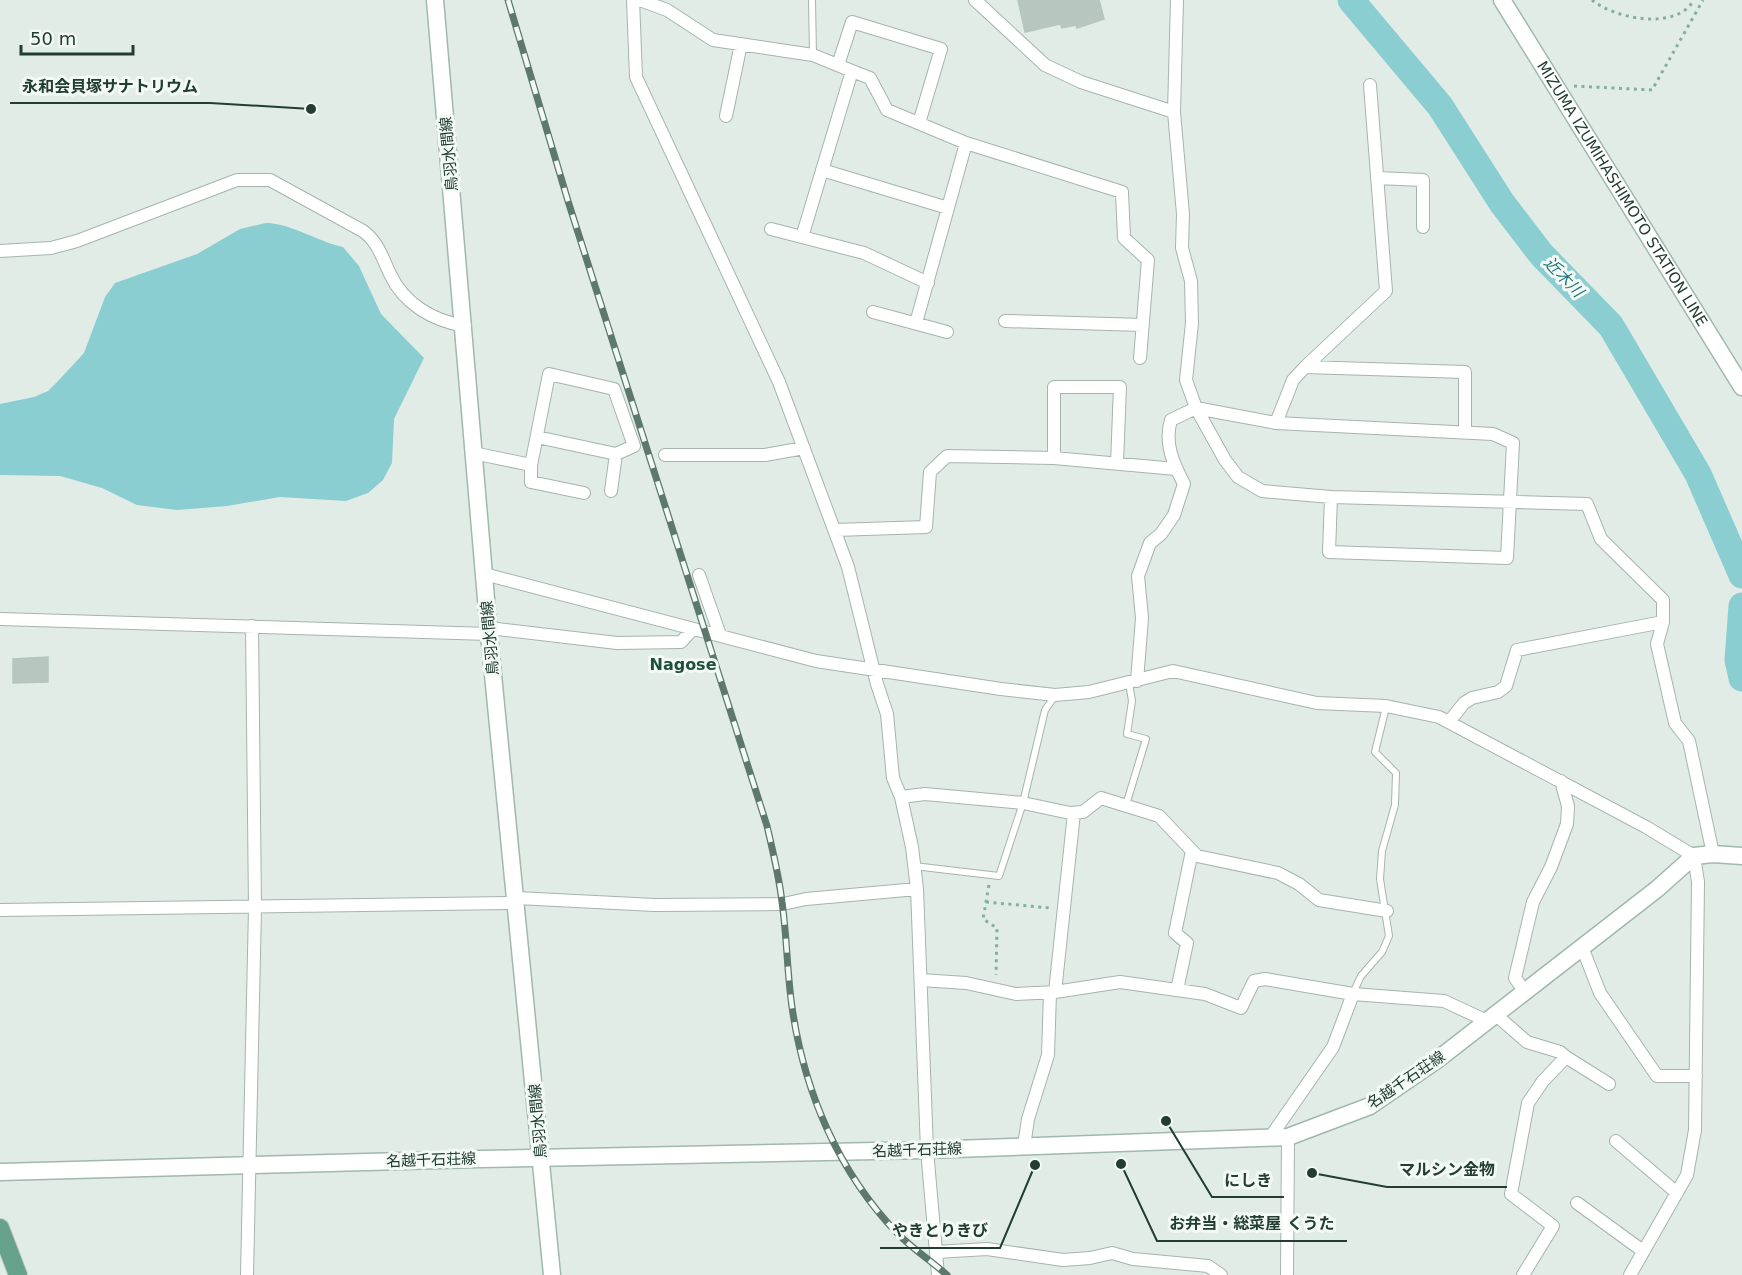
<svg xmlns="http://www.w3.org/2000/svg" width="1742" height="1275" font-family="'DejaVu Sans','Noto Sans JP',sans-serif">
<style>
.water{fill:#8aced1}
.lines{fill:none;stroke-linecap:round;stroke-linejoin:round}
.river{stroke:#8aced1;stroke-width:27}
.building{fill:#b7c7bf;stroke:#b4c6bd;stroke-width:1.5}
.lane-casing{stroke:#a5b4ad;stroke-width:8}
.street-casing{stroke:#a5b4ad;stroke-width:14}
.secondary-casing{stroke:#a0b8ad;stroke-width:19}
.primary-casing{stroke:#c1c9c6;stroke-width:20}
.path{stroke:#83b09d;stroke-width:3;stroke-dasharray:3 4.5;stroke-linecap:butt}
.lane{stroke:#fff;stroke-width:6}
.street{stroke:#fff;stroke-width:12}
.secondary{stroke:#fff;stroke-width:16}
.primary{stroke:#67a28c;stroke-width:18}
.rail-casing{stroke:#5d796e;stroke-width:7}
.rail{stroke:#f3f9f5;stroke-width:4.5;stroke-dasharray:14;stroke-linecap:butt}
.labels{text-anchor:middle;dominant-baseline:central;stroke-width:6;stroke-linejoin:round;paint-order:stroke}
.street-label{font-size:15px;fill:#223d33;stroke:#f3f9f5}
.water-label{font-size:16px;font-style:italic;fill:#1c7379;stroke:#f3f9f5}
.neighbourhood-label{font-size:16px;font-weight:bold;fill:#1e4f3e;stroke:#f3f9f5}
.leader{fill:none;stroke:#223d33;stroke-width:2}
.callout-dot{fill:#223d33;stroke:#f3f9f5;stroke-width:2}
.callout-label{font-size:16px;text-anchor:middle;font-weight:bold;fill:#223d33;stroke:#f3f9f5;stroke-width:6;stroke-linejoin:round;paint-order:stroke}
</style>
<rect width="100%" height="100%" fill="#e2ece7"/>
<!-- water -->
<path class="water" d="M266 223C293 224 316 241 343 247L359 266 381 314 424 358 394 419 392 463 383 480 368 493 346 501 280 497 227 506 177 510 137 505 102 488 60 476 0 475V404L34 397 48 391 59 380 84 353 105 297 115 283 197 254 240 229Z"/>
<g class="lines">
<!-- river -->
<path class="river" d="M1351 0 1440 106 1502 203 1541 254 1611 326 1698 474 1742 575
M1742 606 1738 660 1742 678"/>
</g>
<!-- building -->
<path class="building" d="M1018 0H1099L1104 19 1077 28 1076 25 1062 28 1060 24 1025 32Z
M48 657V682L13 683V659Z"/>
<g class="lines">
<defs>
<path id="lane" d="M812 0 813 55
M1126 805 1146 739 1127 734 1132 701 1129 683
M914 866 999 876 1023 803 1045 710 1055 696
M1353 993 1361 976 1382 952 1389 936 1380 879 1382 851 1395 805 1396 773 1375 752 1386 707"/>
<path id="street" d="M633 0 636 77 779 382 848 567 877 684 887 714 893 778 901 797 912 847 917 889 927 1150 938 1275
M640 0 667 10 713 40 813 55 852 71 870 78 887 110 966 143 1122 192 1124 238 1148 260 1140 358
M975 0 1045 65 1081 82 1174 112
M1177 0 1174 112 1183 214 1182 248 1191 281 1192 323 1186 380 1196 408 1225 460 1238 477 1262 491 1331 497 1587 504 1601 539 1663 600V622L1657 644 1675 723 1689 741 1713 854
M838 65 852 22 941 49 919 123
M726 116 741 44
M822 170 948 208
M1377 178 1423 180V227
M771 229 864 253 928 283
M802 237 852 71
M0 251 51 248 77 241 237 180H270L363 231C378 242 382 257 390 274 404 304 433 321 465 326
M873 312 947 332
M1005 321 1143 325
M916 323 966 143
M1305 367 1386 291 1370 85
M1276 423 1293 380 1305 367 1465 372V432
M537 437 616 454 634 446 614 389 549 374 531 465V482L584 493
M473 453 531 465
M665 455H765L804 448
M1054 458V387H1120L1117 463
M611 491 616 454
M835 530 926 527 930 472 947 456 1054 458 1176 469
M484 574 816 661 1001 689 1055 695 1089 692 1173 671 1317 703 1386 706 1439 717 1646 827 1694 856 1698 882 1695 1130 1687 1175 1630 1275
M699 575 720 635
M0 619 489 634
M489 628 617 643 681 642 693 629
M1137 681 1142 618 1138 576 1150 543 1161 534 1174 515 1184 484C1173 463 1164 443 1171 420L1196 408 1276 423 1493 434 1513 443 1507 558 1329 552 1331 497
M1449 722 1464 703 1472 698 1498 692 1506 686 1517 650 1663 622
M901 797 925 794 1023 803 1070 813 1083 812 1101 798 1159 816 1197 856 1278 873 1299 884 1319 900 1387 911
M517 898 654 905 783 904 806 899 917 889
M0 910 517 903
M1582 947 1600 993 1657 1076H1696
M921 980 966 983 1016 994 1055 992 1120 982 1205 994 1241 1008 1254 981 1265 979 1353 994 1444 1001 1487 1021
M1177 990 1187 943 1175 933 1192 851
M1055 992 1074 813
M1525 992 1515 978 1533 902 1551 867 1567 824 1568 806 1561 781
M1496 1015 1527 1042 1560 1052 1566 1057 1543 1081 1528 1103 1511 1194 1553 1226 1523 1275
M1566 1057 1609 1084
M1269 1139 1333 1047 1353 994
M1616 1141 1677 1193
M1024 1146 1028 1119 1048 1055 1050 993
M1577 1203 1643 1251
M936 1252 987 1249 1063 1260 1090 1258 1112 1253 1133 1259 1208 1266 1221 1275
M247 1275 255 908 252 626
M1287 1275 1288 1137"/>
<g id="secondary">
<path d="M435 0 489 634 552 1275"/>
<path id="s1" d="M1502 0 1742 387"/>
<path d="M0 1172 479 1159 927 1150 1288 1137 1370 1106 1437 1060 1657 889 1694 856 1713 854 1742 856"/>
</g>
<path id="primary" d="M0 1228 18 1275"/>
</defs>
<!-- lane casing -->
<use href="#lane" class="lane-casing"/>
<!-- street casing -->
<use href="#street" class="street-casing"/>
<!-- secondary casing -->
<use href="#secondary" class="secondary-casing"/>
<!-- primary casing -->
<use href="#primary" class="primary-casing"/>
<!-- path -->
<path class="path" d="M1592 0C1615 19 1676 31 1694 0
M1574 86 1652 90 1703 0
M989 885 983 919 997 928 996 975
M986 902 1050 908"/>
<!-- lane -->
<use href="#lane" class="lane"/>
<!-- street -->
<use href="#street" class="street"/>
<!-- secondary -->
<use href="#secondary" class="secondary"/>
<!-- primary -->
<use href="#primary" class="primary"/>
<defs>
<path id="rail" d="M508 0 568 201 767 826C773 852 779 876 782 902 787 937 787 972 792 1007 804 1091 838 1172 898 1234 913 1249 931 1261 947 1275"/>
</defs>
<!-- rail casing -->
<use href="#rail" class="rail-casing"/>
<!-- rail -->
<use href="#rail" class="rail"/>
</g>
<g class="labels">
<!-- street labels -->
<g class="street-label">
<text transform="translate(449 154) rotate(-95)">鳥羽水間線</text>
<text stroke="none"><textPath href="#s1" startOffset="228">MIZUMA IZUMIHASHIMOTO STATION LINE</textPath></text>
<text transform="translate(490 638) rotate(-95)">鳥羽水間線</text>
<text transform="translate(1406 1080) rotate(-34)">名越千石荘線</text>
<text transform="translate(538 1121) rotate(-95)">鳥羽水間線</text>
<text transform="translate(917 1150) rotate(-2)">名越千石荘線</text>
<text transform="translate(431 1160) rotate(-2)">名越千石荘線</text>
</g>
<!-- water labels -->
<g class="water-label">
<text transform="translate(1564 277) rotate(46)">近木川</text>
</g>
<!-- neighbourhood labels -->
<g class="neighbourhood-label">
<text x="683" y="664">Nagose</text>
</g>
</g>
<!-- callouts -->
<path class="leader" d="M311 109L210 103H10M1312 1173L1387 1187H1507M1166 1121L1212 1197H1284M1121 1164L1157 1241H1347M1035 1165L1000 1248H880"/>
<g class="callout-dot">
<circle cx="311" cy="109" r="6"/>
<circle cx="1312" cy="1173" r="6"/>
<circle cx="1166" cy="1121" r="6"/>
<circle cx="1121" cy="1164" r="6"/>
<circle cx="1035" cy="1165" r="6"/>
</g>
<g class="callout-label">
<text x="110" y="92">永和会貝塚サナトリウム</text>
<text x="1447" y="1175">マルシン金物</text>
<text x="1248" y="1186">にしき</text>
<text x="1252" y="1229">お弁当・総菜屋 くうた</text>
<text x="940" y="1236">やきとりきび</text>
</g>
<!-- scale -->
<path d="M21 45v9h112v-9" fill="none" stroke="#223d33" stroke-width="3"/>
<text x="30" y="45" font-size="18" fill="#223d33" stroke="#f3f9f5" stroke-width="4.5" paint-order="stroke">50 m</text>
</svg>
